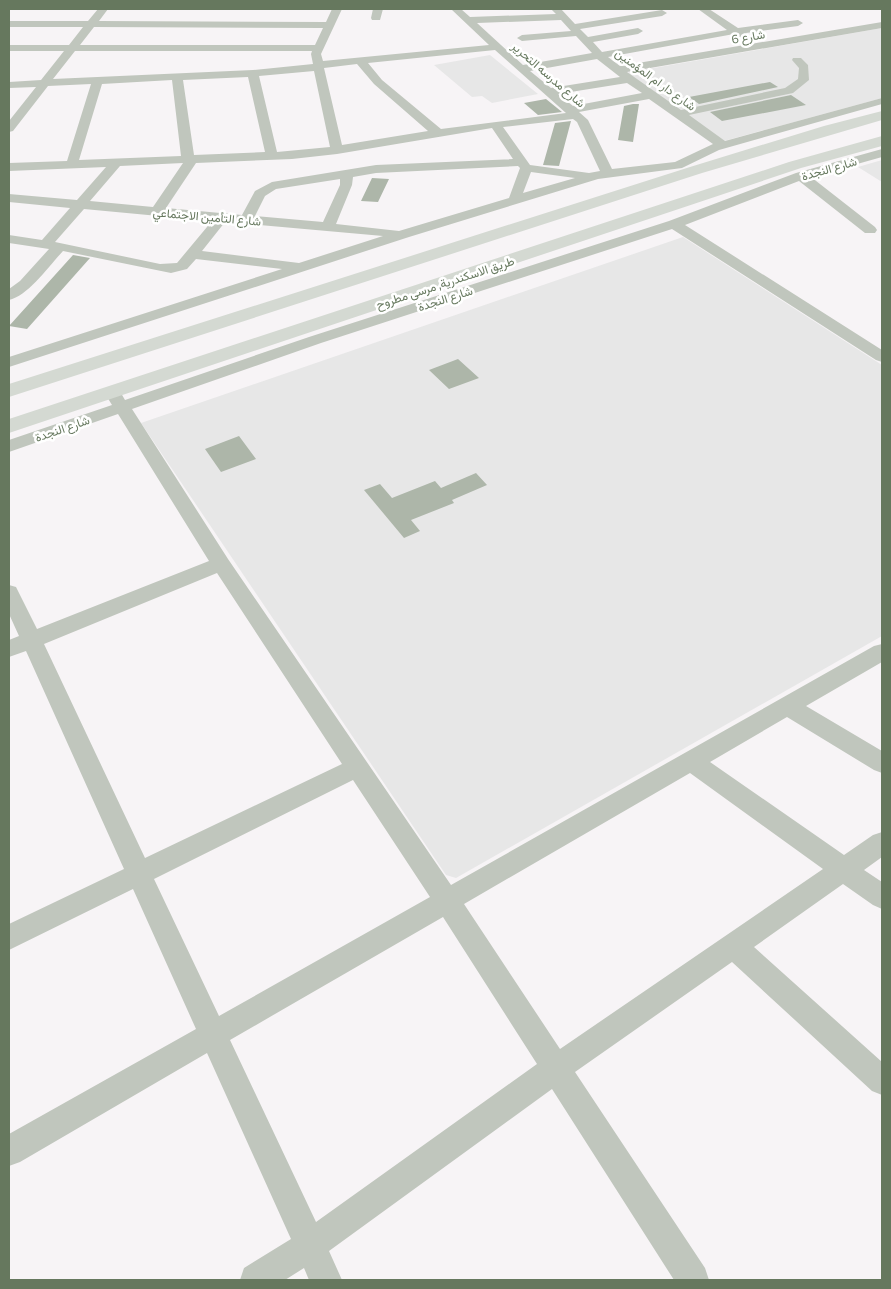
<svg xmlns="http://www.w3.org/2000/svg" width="891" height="1289" font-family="Commissioner,Vazirmatn,sans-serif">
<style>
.built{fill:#e7e7e7}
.building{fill:#adb6a9}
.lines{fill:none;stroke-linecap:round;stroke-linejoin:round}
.minor{fill:#c0c6bd;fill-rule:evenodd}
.major{fill:#d4d9d2;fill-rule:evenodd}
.labels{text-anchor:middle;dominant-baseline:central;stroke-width:5;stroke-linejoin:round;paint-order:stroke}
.far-street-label{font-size:12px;fill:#66785e;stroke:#fff}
</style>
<rect width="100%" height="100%" fill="#f7f4f6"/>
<!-- built -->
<path class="built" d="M882 28V98L724 141 625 73Z
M490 55 538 94 492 103 482 96 472 97 434 65Z
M882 160V182L858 167Z
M683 237 882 365V636L456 878 446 875 141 423Z"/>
<!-- building -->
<path class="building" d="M770 82 778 87 699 104 689 97Z
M791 95 806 105 722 121 710 112Z
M546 99 562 112 538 115 524 103Z
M633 104H639L633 142 618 140 624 106Z
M571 121 559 166 543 165 555 123Z
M372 178 389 179 378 202 361 201Z
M73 255 90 258 27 329 9 326Z
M458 359 479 378 449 389 429 370Z
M239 436 256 459 221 472 205 449Z
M476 473 487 485 452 500 454 503 411 520 420 531 404 538 364 490 380 484 392 498 435 481 441 488Z"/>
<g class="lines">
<!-- minor -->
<path class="minor" d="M98 9H108L99 21 326 22 332 9H342L321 54 323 61 489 45 451 9H461L470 17 556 14 551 9H561L575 24 662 10 667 13 662 16 580 29 588 37 638 28 643 31 638 34 593 42 602 52 727 30 698 9H709L738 28 798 20 803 23 798 26 746 33 747 35 742 38 734 34 608 57 620 66 882 22V28L627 72 681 110 785 88 798 79 799 68 792 60 793 58H801L808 65 809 80 793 93 689 115 725 141 882 98V104L719 150 682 168 598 179 409 237 9 367V357L282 269 196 259 187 269 171 273 63 251C49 266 28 296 9 300V289L20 281 49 249 9 243V235L42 240 70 208 9 202V194L77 200 106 167 9 171V163L67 161 91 84 48 86 13 131 9 132V121L36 87 9 88V82L41 80 64 51H9V45H69L83 27H9V21H88ZM561 20 571 31 522 35 517 38 522 41 576 36 592 53 523 65 477 23ZM94 27 323 28 315 45H80ZM495 50 566 113 441 129 382 80 368 63ZM75 51H312L311 54 313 64 253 70 53 79ZM597 59 620 77 551 88 530 71ZM357 64 374 84 428 131 342 145 324 68ZM314 71 330 147 277 152 259 76ZM248 77 265 152 194 155 183 80ZM172 80 181 156 79 160 102 84ZM627 83 642 93 573 106 558 94ZM649 99 713 144 675 162 612 169 588 120 579 112ZM573 119 577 122 600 171 589 173 530 165 503 127ZM492 128 513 159 376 165 272 182 255 191 242 215 166 208 196 163 292 159 337 154ZM183 163 153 207 90 201 120 166ZM518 166 520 168 509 198 399 231 336 224 352 185 353 177 376 173ZM531 172 575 178 523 193ZM340 179V185L323 222 255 216 265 196 276 189ZM84 209 212 221 177 263 160 264 55 242ZM225 222 383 236 299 263 202 251Z
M373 9H383L380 20H372L371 18Z
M882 149V157L811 177 875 227 877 230 875 233H865L799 181 685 225 882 350V362L876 360 672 229 321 343 132 409 228 559 451 885 874 646 882 644V662L806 706 882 751V773L874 770 787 717 710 762 844 855 873 835 882 832V857L864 870 882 882V909L873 905 843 884 754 947 882 1062V1095L872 1091 732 962 575 1072 705 1268 709 1280H674L552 1089 329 1251 342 1280H309L304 1268 285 1280H240L244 1268 291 1239 207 1053 20 1162 9 1166V1134L196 1029 133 889 9 950V924L124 869 26 651 9 657V640L19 636 9 614V585L16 587 37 629 209 561 118 414 9 452V440L112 405 104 392 106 388H118L125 400 309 337 669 221 796 173ZM217 573 342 764 145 858 44 644ZM690 773 823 869 560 1049 464 904ZM353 780 430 897 219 1016 154 879ZM443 917 537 1064 316 1222 230 1040Z"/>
<!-- major -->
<path class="major" d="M882 111V120L702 173 9 397V384L690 167 824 126Z
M882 136V146L801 168 9 433V419L789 162Z"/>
</g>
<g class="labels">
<!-- far-street labels -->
<g class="far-street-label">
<text transform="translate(748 36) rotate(-10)">شارع 6</text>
<text transform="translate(549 74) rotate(41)">شارع مدرسه التحرير</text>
<text transform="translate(656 79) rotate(36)">شارع دار ام المؤمنين</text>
<text transform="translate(829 168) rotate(-16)">شارع النجدة</text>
<text transform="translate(207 216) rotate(5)">شارع التأمين الاجتماعي</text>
<text transform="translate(445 282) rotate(-18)">طريق الاسكندرية, مرسى مطروح</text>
<text transform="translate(445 298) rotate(-18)">شارع النجدة</text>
<text transform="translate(62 428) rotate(-19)">شارع النجدة</text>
</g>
</g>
<!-- border -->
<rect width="891" height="1289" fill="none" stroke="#66785e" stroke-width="20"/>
</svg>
